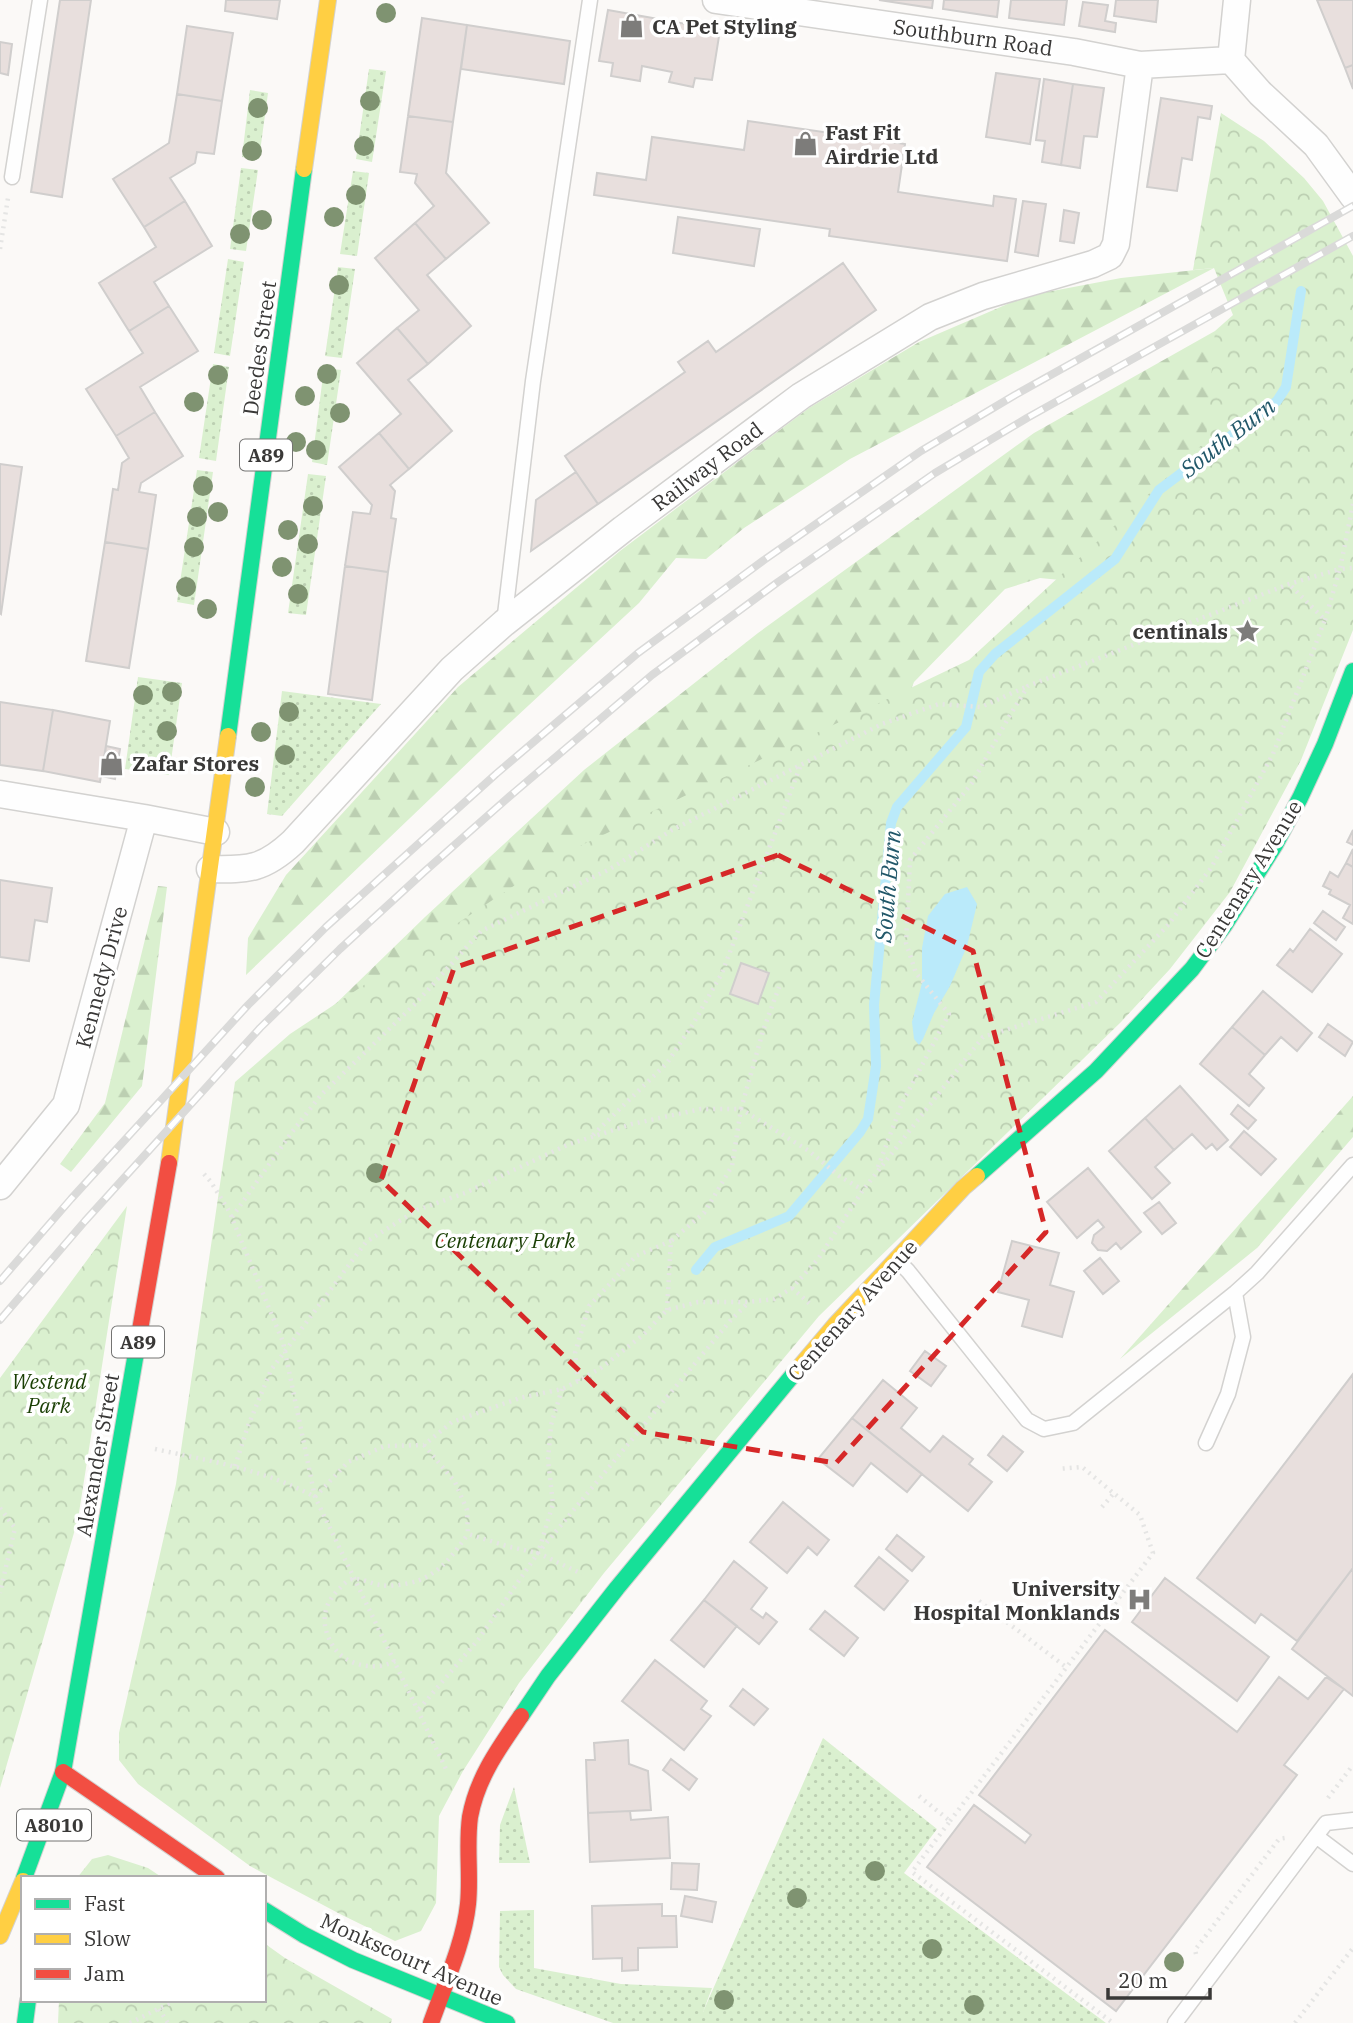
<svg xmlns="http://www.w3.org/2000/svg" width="1353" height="2023" font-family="'IBM Plex Serif',serif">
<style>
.grass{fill:url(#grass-dots)}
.forest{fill:url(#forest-firs)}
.park{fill:url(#park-crowns)}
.water{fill:#baeafa}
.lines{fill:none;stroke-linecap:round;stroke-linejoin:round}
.stream{stroke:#baeafa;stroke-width:10}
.building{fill:#e8dfdd;stroke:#d0cecd;stroke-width:2}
.lane-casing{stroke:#d3d2d0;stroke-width:17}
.street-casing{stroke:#d3d2d0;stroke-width:29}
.fast-casing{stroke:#d3d2d0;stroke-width:18}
.slow-casing{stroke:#d3d2d0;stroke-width:18}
.jam-casing{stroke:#d3d2d0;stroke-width:18}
.path{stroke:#e5e5e4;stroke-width:4.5;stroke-dasharray:2 5;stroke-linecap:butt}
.lane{stroke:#fefefe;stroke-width:14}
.street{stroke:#fefefe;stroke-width:26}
.fast{stroke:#16e098;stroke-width:16}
.slow{stroke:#ffcf43;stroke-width:16}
.jam{stroke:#f24e42;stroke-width:16}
.rail-casing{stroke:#dadad9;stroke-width:8}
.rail{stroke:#fff;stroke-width:5;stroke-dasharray:16;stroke-linecap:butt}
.tree{fill:#7f9371}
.marked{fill:none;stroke:#d62828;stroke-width:5;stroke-dasharray:14 9;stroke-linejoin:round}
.labels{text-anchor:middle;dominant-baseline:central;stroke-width:7;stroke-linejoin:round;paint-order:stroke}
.shield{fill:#fff;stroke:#747473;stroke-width:2}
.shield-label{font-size:19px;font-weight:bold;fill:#393837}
.poi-label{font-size:21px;font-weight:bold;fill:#393837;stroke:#fff;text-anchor:start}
.street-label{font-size:21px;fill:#393837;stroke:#fff}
.park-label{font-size:21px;font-style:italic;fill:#1a3f04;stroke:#fff}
.water-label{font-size:23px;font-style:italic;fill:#215769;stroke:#fff}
</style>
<defs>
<pattern id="grass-dots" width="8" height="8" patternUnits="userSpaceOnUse" patternTransform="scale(1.75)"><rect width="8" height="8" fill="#daf0cf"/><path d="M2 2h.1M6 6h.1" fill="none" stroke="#bccfb2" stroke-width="1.8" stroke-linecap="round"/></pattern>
<pattern id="forest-firs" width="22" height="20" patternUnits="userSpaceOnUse" patternTransform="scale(1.75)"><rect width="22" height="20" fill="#daf0cf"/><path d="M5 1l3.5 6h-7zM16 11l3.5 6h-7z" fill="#bccfb2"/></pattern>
<pattern id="park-crowns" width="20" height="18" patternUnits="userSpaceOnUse" patternTransform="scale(1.75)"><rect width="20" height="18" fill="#daf0cf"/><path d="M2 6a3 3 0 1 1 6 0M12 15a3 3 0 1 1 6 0" fill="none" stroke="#bccfb2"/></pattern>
</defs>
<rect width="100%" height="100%" fill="#fbf9f7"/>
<!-- grass -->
<path class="grass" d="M369 69 386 71 372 162 356 159Z
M250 90 268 93 259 159 242 157Z
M241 168 258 170 246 251 230 249Z
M353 171 369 173 357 256 340 254Z
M228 259 244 262 230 356 214 353Z
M338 267 355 269 342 358 325 356Z
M213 364 229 367 216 461 199 458Z
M324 368 341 370 327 465 312 462Z
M197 470 213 472 194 605 177 602Z
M308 474 326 476 306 615 288 613Z
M138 677 182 683 169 775 125 769Z
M282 691 381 704 282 816 267 814Z
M823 1738 937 1829 904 1873 1106 2023H613L516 1989 503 1975 499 1967 500 1911 534 1910V1968L621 1984 712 1988 703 2012Z
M514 1787 530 1863H499L500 1825Z"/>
<!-- forest -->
<path class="forest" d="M1214 268 850 459 744 528 706 559 676 558 639 603 502 730 246 975 248 938 286 875 458 687 620 551 809 408 919 342 1026 296 1121 278Z
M1215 331 1230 458 1142 588 1040 578 1005 589 914 682 835 881 284 1054 425 917 584 770 758 633 1034 433Z
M158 886 167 887 142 1086 71 1172 60 1164 105 1103Z
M1353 1096V1137L1257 1248 1120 1359Z"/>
<!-- park -->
<path class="park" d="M1221 113 1264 141 1304 178 1323 201 1353 256V630L1301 760 1230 892 1170 969 1121 1022 819 1316 604 1573 519 1683 463 1771 439 1816 436 1903 421 1931 395 1941 340 1914 250 1866 138 1784 119 1760V1733L176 1484 235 1082 290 1034 559 856 969 660 1206 441 1215 331 1233 315 1214 268 1193 270Z
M127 1206 78 1519 0 1788V1378Z
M108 1855 148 1868 163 1878H77L92 1859Z
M264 1943 285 1958 392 2019 391 2023H58L59 2000H264Z"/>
<!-- water -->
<path class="water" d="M967 887 977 904 967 946 950 986 934 1013 923 1039 919 1045 914 1039 912 1022 922 983V948L928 916 945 894Z"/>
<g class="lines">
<!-- stream -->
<path class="stream" d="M696 1270 715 1247 789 1216 860 1132 868 1119 876 1066 874 1005 891 823 897 807 966 727 979 672 995 654 1115 559 1159 490 1277 401 1286 387 1301 291"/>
</g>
<!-- building -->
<path class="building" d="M60 0H91L62 197 31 192Z
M226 0H280L277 19 225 11Z
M879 0H933L932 8Z
M944 0H999L997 17 943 9Z
M1011 0H1067L1064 25 1009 18Z
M1116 0H1158L1156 22 1114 16Z
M1317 0H1353V65L1345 68Z
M1083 2 1108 5 1105 21 1116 23 1115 32 1079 26Z
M608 10 720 30 712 80 695 78 693 87 669 82 672 72 642 66 640 81 611 76 613 63 599 61Z
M422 18 467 25 453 122 408 116Z
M467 25 570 41 564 84 461 69Z
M187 26 233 33 222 101 177 94Z
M0 42 12 44 8 75 0 73Z
M1353 65V89L1345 68Z
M996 73 1040 79 1030 144 986 137Z
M1044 79 1073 84 1061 165 1042 162 1045 141 1036 140Z
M1073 84 1104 88 1097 137 1084 136 1080 168 1061 165Z
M177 94 222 101 214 154 197 152 195 163 170 178 185 201 144 227 113 179 169 143Z
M1161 98 1212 106 1210 119 1198 117 1192 160 1182 158 1177 191 1147 187Z
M408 116 453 122 446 173 489 223 446 259 415 223 434 206 415 183 417 174 400 172Z
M748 121 905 144 898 192 993 206 994 196 1016 199 1007 261 829 236 830 229 594 195 597 173 646 180 652 137 744 150Z
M185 201 212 246 154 282 169 306 129 331 99 283 156 247 144 227Z
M1023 201 1046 204 1038 256 1015 252Z
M1064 210 1079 213 1074 243 1060 241Z
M678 217 760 229 754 266 673 253Z
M415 223 446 259 427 275 471 326 428 364 397 328 419 310 375 258Z
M843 263 876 310 598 504 565 456 685 372 678 362 708 341 716 352Z
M169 306 198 351 140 387 155 412 116 436 86 389 143 353 129 331Z
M397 328 428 364 408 380 452 431 409 469 379 433 401 414 357 363Z
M155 412 183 456 141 483 139 492 156 495 148 549 105 542 113 489 118 490 122 463 129 458 116 436Z
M379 433 409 469 390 485 395 491 391 518 396 519 388 572 345 566 353 512 370 514 372 505 339 467Z
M0 464 22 467 1 614 0 613Z
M576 472 598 504 531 551 536 500Z
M105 542 148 549 129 668 86 661Z
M345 566 388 572 372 700 328 694Z
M0 702 53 710 43 771 0 765Z
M53 710 110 721 100 782 43 771Z
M106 746 120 749 115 779 102 776Z
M1353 830V845L1347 842Z
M1353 849V867L1346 863Z
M1346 863 1353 867V924L1343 918 1350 905 1329 894 1331 890 1323 886 1330 872 1338 877Z
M0 880 52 888 47 922 35 920 29 961 0 957Z
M1323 911 1345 927 1336 940 1314 923Z
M1310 929 1342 954 1312 992 1277 965 1290 949 1293 952Z
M741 963 769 973 758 1004 730 994Z
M1263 991 1312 1033 1297 1051 1281 1037 1265 1055 1232 1027Z
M1328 1024 1353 1042 1345 1056 1319 1037Z
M1232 1027 1265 1055 1249 1074 1264 1088 1249 1106 1200 1064Z
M1180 1086 1228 1140 1217 1150 1212 1144 1206 1149 1192 1134 1174 1150 1145 1118Z
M1238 1105 1256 1120 1248 1129 1231 1114Z
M1145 1118 1174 1150 1155 1167 1170 1183 1152 1199 1109 1151Z
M1244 1131 1276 1159 1261 1175 1230 1147Z
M1088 1168 1141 1232 1121 1249 1116 1243 1107 1251 1098 1250 1092 1243 1094 1235 1104 1227 1098 1220 1077 1238 1047 1202Z
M1159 1202 1176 1223 1162 1234 1144 1213Z
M1012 1241 1059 1253 1050 1285 1074 1292 1062 1337 1022 1326 1029 1300 998 1292Z
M1100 1258 1119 1281 1103 1294 1084 1271Z
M925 1351 946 1366 931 1386 910 1371Z
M1353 1374V1568L1297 1641 1261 1614 1255 1623 1197 1578Z
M883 1380 917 1408 901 1428 930 1452 943 1436 973 1459 969 1464 992 1482 968 1511 852 1418Z
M852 1418 922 1474 907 1492 871 1463 853 1486 818 1459Z
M1003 1436 1023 1452 1007 1471 988 1455Z
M783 1502 829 1540 817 1555 808 1547 787 1573 750 1542Z
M897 1535 924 1557 912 1571 886 1549Z
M879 1557 908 1581 884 1610 855 1586Z
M734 1561 767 1588 751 1609 763 1618 766 1613 777 1622 759 1644 704 1600Z
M1353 1568V1696L1292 1649Z
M1165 1578 1269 1657 1237 1701 1132 1622Z
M704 1600 737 1626 704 1667 671 1640Z
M825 1611 858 1638 844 1656 810 1629Z
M1105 1630 1237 1732 1279 1677 1308 1699 1326 1677 1344 1689 1284 1765 1297 1775 1116 2011 927 1867 974 1805 1025 1843 1031 1835 979 1795Z
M655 1660 707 1701 701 1709 711 1716 684 1750 622 1701Z
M743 1689 768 1709 754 1725 730 1706Z
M628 1740 629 1764 648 1771 651 1810 588 1813 586 1760H595L594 1743Z
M671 1759 697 1779 689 1790 663 1770Z
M630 1811 631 1820 668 1817 670 1858 590 1862 588 1813Z
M672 1863 699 1864 697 1890 671 1889Z
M685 1896 716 1902 712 1922 681 1916Z
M662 1904V1916H676L677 1947 638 1948V1970L622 1971V1958L593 1959 592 1906Z"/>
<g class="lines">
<defs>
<path id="lane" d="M12 177 40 0
M504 623 533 381 590 0
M898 1261 908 1271 1027 1420 1044 1429 1073 1423 1235 1293 1257 1273 1353 1165
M1206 1443 1228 1394 1243 1337 1235 1293
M1316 1836 1326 1823 1353 1820
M1175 2023 1316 1836 1353 1864"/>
<path id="street" d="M716 0 1074 52 1140 65 1231 60
M1231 60 1260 93 1316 145 1353 196
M1231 60 1237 0
M0 794 144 818
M210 869C249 870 264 869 293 842L452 669 504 623 623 529 801 396 930 317 983 296 1093 264 1110 256 1116 244 1140 65
M0 1186 66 1105 144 818 216 832"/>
<path id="fast" d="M228 736 304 169
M977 1176 1096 1071 1192 969 1224 926 1275 845 1300 798 1325 744 1353 671
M521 1716 548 1676 617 1588 797 1370
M24 1878 63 1772 140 1330
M264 1910 304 1935 353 1960 507 2023
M25 2023 28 2000"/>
<path id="slow" d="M304 169 328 0
M169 1163 228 736
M797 1370 835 1325 963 1188 977 1176
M0 1936 23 1881"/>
<path id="jam" d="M140 1330 169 1163
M63 1772 217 1878
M431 2023C444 1986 464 1943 468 1904 471 1876 466 1846 470 1817 477 1778 499 1748 521 1716"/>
</defs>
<!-- lane casing -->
<use href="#lane" class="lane-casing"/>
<!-- street casing -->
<use href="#street" class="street-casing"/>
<!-- fast casing -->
<use href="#fast" class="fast-casing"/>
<!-- slow casing -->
<use href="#slow" class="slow-casing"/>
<!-- jam casing -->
<use href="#jam" class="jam-casing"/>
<!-- path -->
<path class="path" d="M0 249 8 198
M1325 620 1340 569 1353 568
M593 1135 667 1063 693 1024 722 973 800 767
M878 1167 902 1103 949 1014 916 973 906 943 910 860 972 783 1010 715 1028 686 1289 584 1340 569 1353 504
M204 1174 211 1182 229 1211 283 1342 315 1497 447 1771
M232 1217 292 1132 321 1095 417 1002 481 931 610 869 672 830 882 724 939 704 981 707 1028 686
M792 1288 810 1304
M667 1310 671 1241 704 1213 732 1166 741 1109 809 1151 839 1176 863 1190
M578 1381 575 1353 589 1306 636 1256 671 1241
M562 1389 551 1425 548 1460 553 1504 538 1553 582 1574
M424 1445 455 1482 467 1510 468 1534 510 1547 538 1553
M155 1449C210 1461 266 1470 315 1497L348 1462 385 1446 424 1445 452 1422 520 1398 562 1389 578 1381 601 1368 643 1335 667 1310 698 1302H748L774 1299 792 1288 818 1259 863 1190 983 1037 1096 1002 1168 925 1211 868 1273 754 1325 620 1289 584
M235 1466 248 1426 271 1370 366 1242 417 1210 465 1193 567 1145 632 1124 701 1109H741L763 1031 779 987
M1102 1507 1114 1493
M0 1508 15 1528 0 1593
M979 1601 1066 1667
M395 1661C375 1672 344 1665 333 1646 320 1625 322 1605 340 1588 344 1584 348 1579 354 1579 362 1578 372 1584 380 1585 390 1587 408 1584 417 1581 442 1572 454 1553 468 1534
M419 1709 478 1640 538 1553 730 1321 748 1303
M919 1796 950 1821 912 1872 1113 2023
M1328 1798 1353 1765
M950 1821 1153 1553 1140 1515 1082 1467 1058 1469
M1196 1954 1195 1950 1279 1839 1285 1838
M159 2009 168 2023
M130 2023 176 2000
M1295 2023 1353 1948"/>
<!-- lane -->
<use href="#lane" class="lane"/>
<!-- street -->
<use href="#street" class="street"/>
<!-- fast -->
<use href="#fast" class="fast"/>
<!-- slow -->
<use href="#slow" class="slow"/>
<!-- jam -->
<use href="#jam" class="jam"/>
<defs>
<path id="rail" d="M0 1281 71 1199 248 1005 326 927 496 774 638 653 764 560 921 451 1015 395 1353 206
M0 1320 85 1221 260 1028 340 949 424 872 510 796 652 675 778 582 935 473 1027 418 1353 236"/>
</defs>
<!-- rail casing -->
<use href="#rail" class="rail-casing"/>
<!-- rail -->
<use href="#rail" class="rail"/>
</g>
<!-- trees -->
<g class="tree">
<circle cx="386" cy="13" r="10"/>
<circle cx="370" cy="101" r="10"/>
<circle cx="258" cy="108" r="10"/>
<circle cx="364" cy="146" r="10"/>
<circle cx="252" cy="151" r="10"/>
<circle cx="356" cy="195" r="10"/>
<circle cx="334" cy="217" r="10"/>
<circle cx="262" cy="220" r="10"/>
<circle cx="240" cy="234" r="10"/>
<circle cx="339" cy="285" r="10"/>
<circle cx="327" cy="374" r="10"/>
<circle cx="218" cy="375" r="10"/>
<circle cx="305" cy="396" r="10"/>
<circle cx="194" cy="402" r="10"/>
<circle cx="340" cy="413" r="10"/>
<circle cx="296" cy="442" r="10"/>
<circle cx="316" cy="450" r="10"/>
<circle cx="203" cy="486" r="10"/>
<circle cx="313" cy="506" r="10"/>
<circle cx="218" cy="512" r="10"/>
<circle cx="197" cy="517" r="10"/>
<circle cx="288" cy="530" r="10"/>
<circle cx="308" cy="544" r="10"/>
<circle cx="194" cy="547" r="10"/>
<circle cx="282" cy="567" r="10"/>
<circle cx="186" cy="587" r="10"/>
<circle cx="298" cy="594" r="10"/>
<circle cx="207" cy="609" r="10"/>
<circle cx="172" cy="692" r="10"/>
<circle cx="143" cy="695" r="10"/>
<circle cx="289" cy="712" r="10"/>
<circle cx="167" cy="731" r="10"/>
<circle cx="261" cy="732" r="10"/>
<circle cx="285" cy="755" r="10"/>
<circle cx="255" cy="787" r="10"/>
<circle cx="376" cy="1173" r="10"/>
<circle cx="875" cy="1871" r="10"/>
<circle cx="797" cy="1898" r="10"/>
<circle cx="932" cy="1949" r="10"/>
<circle cx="1174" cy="1962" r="10"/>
<circle cx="724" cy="2000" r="10"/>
<circle cx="974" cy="2005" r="10"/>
</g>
<!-- marked area -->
<path class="marked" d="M778 855 973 951 1046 1232 836 1463 643 1432 381 1180 454 968Z"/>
<!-- icons -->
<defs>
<symbol id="shop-bare" viewBox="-9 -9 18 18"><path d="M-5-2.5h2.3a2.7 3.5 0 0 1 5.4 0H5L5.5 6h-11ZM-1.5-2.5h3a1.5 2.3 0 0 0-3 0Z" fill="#7d7c7a" stroke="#fff" stroke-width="2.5" paint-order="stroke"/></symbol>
<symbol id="sight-bare" viewBox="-9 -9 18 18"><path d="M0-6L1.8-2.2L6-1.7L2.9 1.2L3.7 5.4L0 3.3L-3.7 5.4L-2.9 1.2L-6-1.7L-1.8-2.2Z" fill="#7d7c7a" stroke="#fff" stroke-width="2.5" paint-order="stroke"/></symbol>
<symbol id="hospital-bare" viewBox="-9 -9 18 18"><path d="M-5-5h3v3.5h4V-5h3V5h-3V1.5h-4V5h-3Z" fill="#7d7c7a" stroke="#fff" stroke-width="2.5" paint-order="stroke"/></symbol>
</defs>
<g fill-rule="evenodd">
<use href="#shop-bare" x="614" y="8" width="35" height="35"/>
<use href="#shop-bare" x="788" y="126" width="35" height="35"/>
<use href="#sight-bare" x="1230" y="614" width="35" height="35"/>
<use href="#shop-bare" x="94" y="746" width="35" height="35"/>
<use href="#hospital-bare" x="1122" y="1582" width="35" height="35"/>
</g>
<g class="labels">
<!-- shield labels -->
<g class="shield">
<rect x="240" y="439.5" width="52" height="31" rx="5"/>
<rect x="112" y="1326.5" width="52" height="31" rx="5"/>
<rect x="17" y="1809.5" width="74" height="31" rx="5"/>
</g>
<g class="shield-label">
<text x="266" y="455">A89</text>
<text x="138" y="1342">A89</text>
<text x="54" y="1825">A8010</text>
</g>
<!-- poi labels -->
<g class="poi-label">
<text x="652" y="26">CA Pet Styling</text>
<text x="825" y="132">Fast Fit<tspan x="825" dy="24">Airdrie Ltd</tspan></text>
<text x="1228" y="631" text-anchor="end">centinals</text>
<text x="132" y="763">Zafar Stores</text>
<text x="1120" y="1588" text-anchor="end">University<tspan x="1120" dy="24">Hospital Monklands</tspan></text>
</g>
<!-- street labels -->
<g class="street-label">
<text transform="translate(973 37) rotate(8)">Southburn Road</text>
<text transform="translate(259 348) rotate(-82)">Deedes Street</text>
<text transform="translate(707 466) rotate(-37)">Railway Road</text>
<text transform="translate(1248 879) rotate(-58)">Centenary Avenue</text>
<text transform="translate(101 977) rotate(-75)">Kennedy Drive</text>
<text transform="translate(852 1310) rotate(-48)">Centenary Avenue</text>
<text transform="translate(97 1455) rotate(-80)">Alexander Street</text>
<text transform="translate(412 1959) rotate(24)">Monkscourt Avenue</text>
</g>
<!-- park labels -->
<g class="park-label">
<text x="505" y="1240">Centenary Park</text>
<text x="49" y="1381">Westend<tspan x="49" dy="24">Park</tspan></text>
</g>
<!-- water labels -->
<g class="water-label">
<text transform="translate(1227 437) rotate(-38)">South Burn</text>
<text transform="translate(887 886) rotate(-85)">South Burn</text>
</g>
</g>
<!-- legend -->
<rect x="21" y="1876" width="245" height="126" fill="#ffffff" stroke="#b0afaf" stroke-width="2"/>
<rect x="35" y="1899" width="35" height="10" fill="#16e098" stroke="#b0afaf" stroke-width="2"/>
<text x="84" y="1911" font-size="21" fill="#393837">Fast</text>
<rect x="35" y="1934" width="35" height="10" fill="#ffcf43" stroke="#b0afaf" stroke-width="2"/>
<text x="84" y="1946" font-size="21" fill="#393837">Slow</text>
<rect x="35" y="1969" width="35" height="10" fill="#f24e42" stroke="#b0afaf" stroke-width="2"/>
<text x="84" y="1981" font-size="21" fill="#393837">Jam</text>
<!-- scale -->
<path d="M1108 1988v10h102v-10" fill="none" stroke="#393837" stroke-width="3.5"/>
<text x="1118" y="1988" font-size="21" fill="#393837" stroke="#ffffff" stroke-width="5" paint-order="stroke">20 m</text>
</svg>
